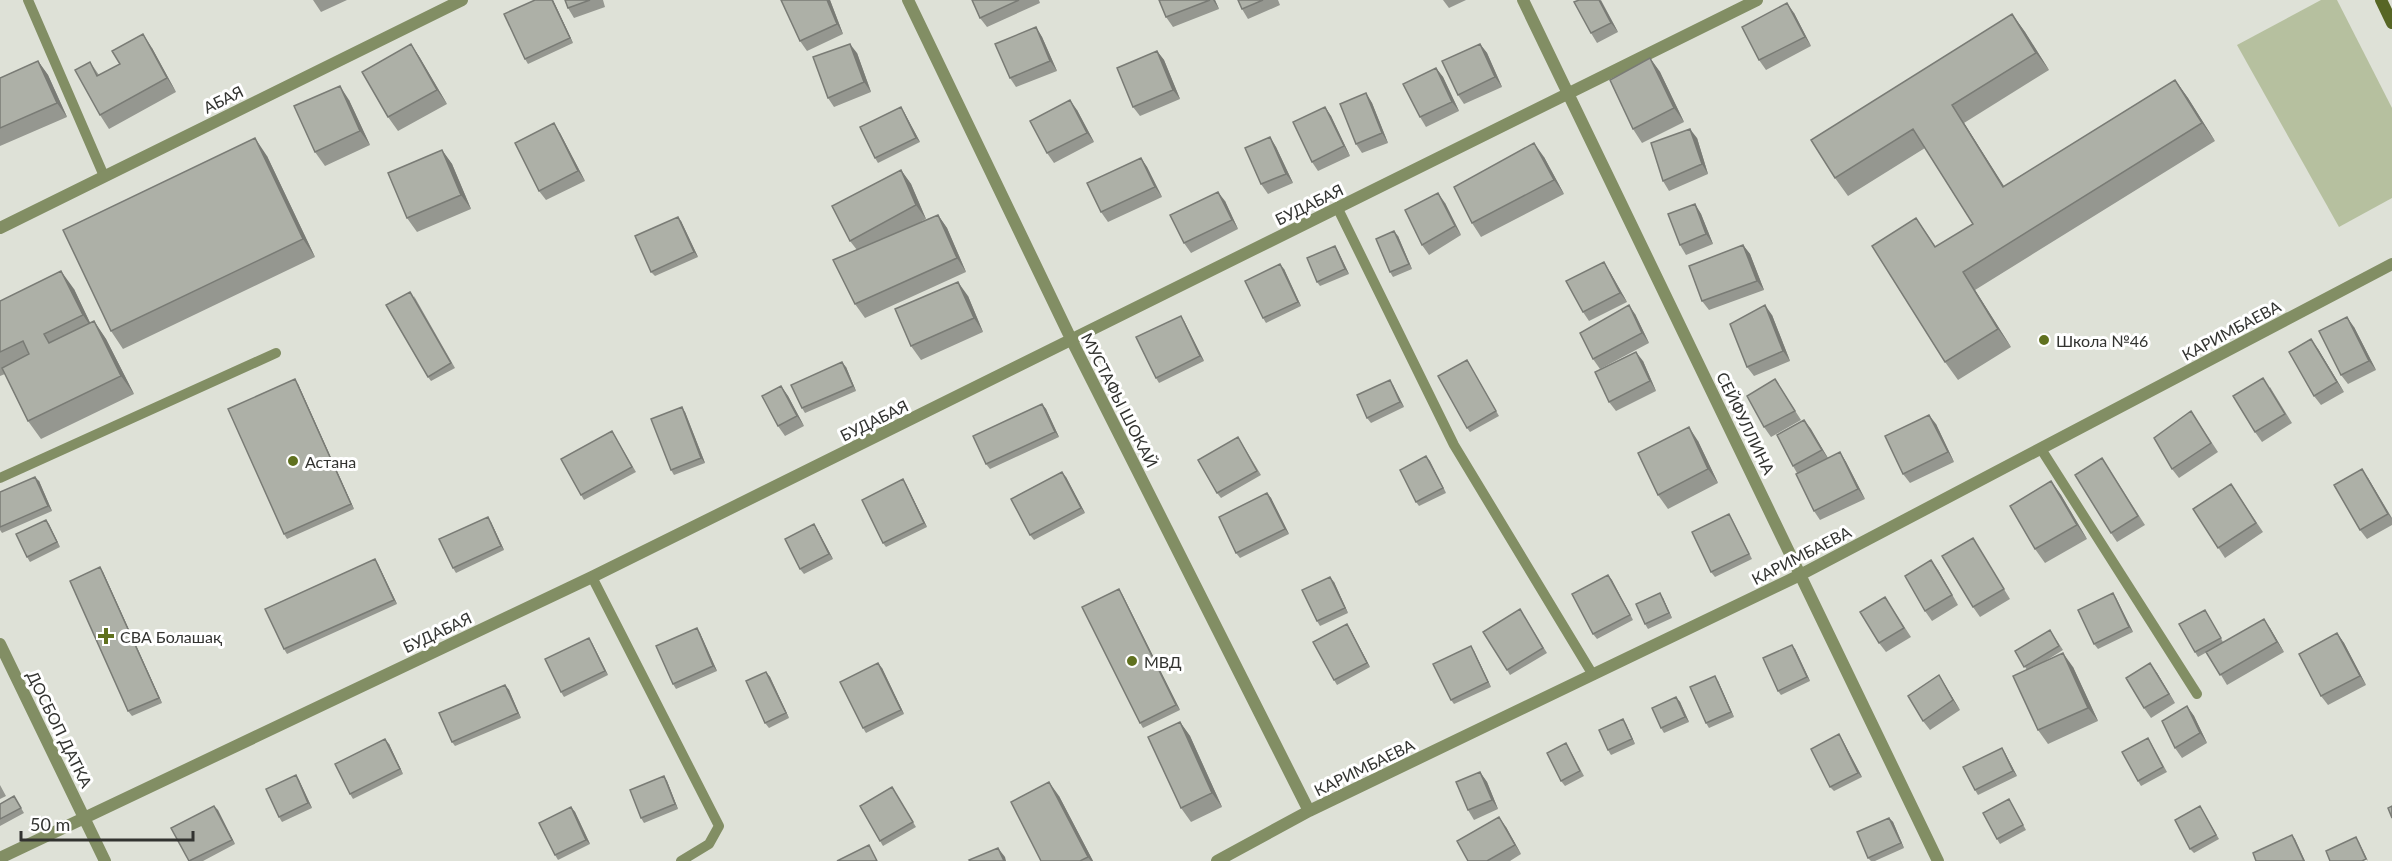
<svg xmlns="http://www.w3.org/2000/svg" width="2392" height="861" font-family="Lato,sans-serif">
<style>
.park{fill:#b6c09f}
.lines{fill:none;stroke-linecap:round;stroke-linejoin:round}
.service{stroke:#828e64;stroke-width:10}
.minor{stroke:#828e64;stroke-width:12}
.secondary{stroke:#576625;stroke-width:12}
.wall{fill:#959790}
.shaded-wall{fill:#797b75}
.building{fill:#adb0a7;stroke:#797b75;stroke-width:1.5}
.poi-dot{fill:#60711f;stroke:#fff;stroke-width:2}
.labels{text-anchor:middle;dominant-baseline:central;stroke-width:6;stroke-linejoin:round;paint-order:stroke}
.street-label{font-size:16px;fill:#323330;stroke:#fff}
.poi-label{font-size:16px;fill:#323330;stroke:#fff;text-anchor:start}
</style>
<rect width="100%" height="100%" fill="#dee1d7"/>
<!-- park -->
<path class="park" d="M2321 0H2337L2392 108V198L2339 227 2237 45Z"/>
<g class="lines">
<!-- service -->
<path class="service" d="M28 0 104 176
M1338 209 1454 445 1593 675
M2041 449 2197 694
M0 478 276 353
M592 577 719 826 709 844 681 861"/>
<!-- minor -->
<path class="minor" d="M908 0 1072 341 1309 811
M1523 0 1938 861
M0 228 462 0
M0 644 105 861
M0 858 592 577 1757 0
M1217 861 1309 811 1800 575 2392 264"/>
<!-- secondary -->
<path class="secondary" d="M2381 0 2392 23"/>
</g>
<!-- wall -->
<path class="wall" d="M313 0H347L321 12Z
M553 0 573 43 528 64 525 59Z
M565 0H603L605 7 574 18 568 8Z
M830 0 843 34 807 51 800 41Z
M972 0H1039L1040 3 987 27 980 18Z
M1159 0H1215L1219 9 1173 27 1166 17Z
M1238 0H1278L1280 5 1248 19 1242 9Z
M1443 0H1466L1449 8Z
M1579 0H1601L1618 32 1597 43 1591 33Z
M1794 13 1811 46 1766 70 1759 60Z
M2012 14 2025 32 2049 70 1964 123 2004 187 2175 80 2188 98 2215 141 1975 290 2011 347 1958 380 1945 362 1916 218 1936 247 1973 224 1925 148 1848 196 1835 178Z
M1036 27 1042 37 1057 71 1016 87 1010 78Z
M411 44 420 58 447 104 398 131 388 117Z
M1480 44 1487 53 1502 87 1464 104 1458 95Z
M152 48 176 92 109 129 100 115 90 62 99 75Z
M1157 51 1164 60 1180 99 1140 116 1133 107Z
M857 53 871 92 834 107 828 98Z
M1650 58 1660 72 1684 122 1642 143 1633 129Z
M38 61 48 75 67 117 0 146V78Z
M1436 68 1443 77 1459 111 1426 127 1420 117Z
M1366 93 1372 103 1388 143 1362 153 1356 144Z
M349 100 370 145 325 166 315 152Z
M1325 107 1331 116 1350 156 1318 171 1312 162Z
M1077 110 1094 142 1054 163 1047 153Z
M904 112 920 142 878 163 875 158Z
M560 133 585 181 546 200 539 191Z
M1270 137 1276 147 1293 183 1268 194 1261 184Z
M1697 138 1708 174 1669 191 1663 181Z
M442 150 452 164 471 209 417 232 407 218Z
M267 156 315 257 123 349 111 331Z
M1544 157 1564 194 1481 237 1472 223Z
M1141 158 1147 167 1162 197 1108 222 1101 212Z
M901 170 911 184 926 219 920 222 938 215 947 228 966 272 865 318 855 304 857 250 850 241Z
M1225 201 1238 229 1191 253 1184 243Z
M1445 203 1461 235 1429 255 1422 245Z
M1695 204 1701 214 1713 244 1686 255 1680 245Z
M681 221 698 257 655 276 651 272Z
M1398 236 1412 269 1393 277 1390 272Z
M1743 245 1750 254 1764 290 1709 310 1702 301Z
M1335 246 1338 251 1349 274 1320 286 1317 282Z
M1284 269 1301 306 1266 323 1263 318Z
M1610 272 1627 302 1589 321 1583 312Z
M74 289 90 323 94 321 106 339 134 394 41 439 28 421 5 374 0 376V301Z
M414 296 455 368 431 381 428 377Z
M968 296 983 332 921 360 911 346Z
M1635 314 1649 343 1600 369 1593 359Z
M1772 315 1790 361 1754 376 1747 367Z
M1184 321 1204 361 1159 383 1156 378Z
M2354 327 2376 370 2348 384 2341 375Z
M2318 349 2344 392 2321 405 2314 396Z
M1467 360 1499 416 1470 432 1467 428Z
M1643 361 1656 391 1616 411 1609 402Z
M846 367 856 391 805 413 802 408Z
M1775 379 1801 420 1771 437 1764 427Z
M298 384 354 509 287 539 284 534Z
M1393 385 1404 407 1371 423 1367 418Z
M781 386 788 396 804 426 785 436 778 426Z
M2270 387 2292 423 2262 442 2255 432Z
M1042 404 1046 409 1059 437 990 469 986 464Z
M2191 411 2218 452 2179 478 2172 469Z
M685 412 705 463 674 475 671 470Z
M1804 420 1828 458 1840 452 1846 462 1865 499 1820 520 1814 511 1797 473 1793 466Z
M1936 424 1954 462 1910 483 1903 474Z
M612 431 636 472 584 500 581 495Z
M1698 441 1718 483 1668 509 1658 495Z
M1241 442 1261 475 1221 498 1217 493Z
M1426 456 1446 493 1419 506 1416 502Z
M2102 458 2145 525 2117 542 2111 533Z
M1066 477 1085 513 1034 540 1030 535Z
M2368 478 2392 518V525L2367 539 2360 530Z
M39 481 52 511 2 533 0 530V492Z
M2051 481 2061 495 2087 539 2045 563 2035 549Z
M906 484 927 527 886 547 883 543Z
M2231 484 2263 532 2225 558 2193 509Z
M1267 493 1271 498 1289 534 1240 558 1236 553Z
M1729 514 1732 519 1752 559 1715 577 1711 572Z
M46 520 60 547 30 562 27 557Z
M491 522 504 550 456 573 453 568Z
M817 529 833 559 804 574 800 569Z
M1973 538 2010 599 1980 617 1973 607Z
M375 559 378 564 397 604 287 654 284 649Z
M100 567 103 572 162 703 132 716 128 711Z
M1938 570 1958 605 1932 621 1925 611Z
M1608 575 1633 620 1597 639 1593 634Z
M1334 582 1348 613 1320 626 1317 621Z
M2113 593 2116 598 2133 632 2098 649 2094 644Z
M1122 594 1180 710 1143 728 1140 723Z
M1885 597 1911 637 1886 652 1879 643Z
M1663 598 1672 618 1648 629 1645 624Z
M1520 609 1547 653 1510 675 1507 670Z
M2208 615 2223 642 2270 628 2284 652 2227 685 2207 652 2198 657 2195 652Z
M697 628 700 633 717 671 676 689 673 684Z
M1350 629 1370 667 1337 685 1334 680Z
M2050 630 2063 650 2042 663 2073 667 2098 721 2048 744 2038 730 2027 670 2015 651Z
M2337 633 2344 643 2366 685 2328 705 2321 696Z
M592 643 608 675 564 697 561 692Z
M1795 649 1810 681 1781 695 1778 691Z
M1474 651 1491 687 1454 704 1451 700Z
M882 668 904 714 866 733 863 728Z
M766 672 770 677 789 718 769 728 765 723Z
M2157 673 2175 703 2151 718 2144 708Z
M1939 675 1960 710 1930 730 1923 721Z
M1718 681 1734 717 1709 728 1706 723Z
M505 685 509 690 521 718 455 746 452 742Z
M1676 697 1680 702 1689 722 1664 733 1661 728Z
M2187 706 2194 716 2207 743 2182 758 2175 748Z
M1623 719 1626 724 1635 744 1611 755 1608 750Z
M1180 722 1190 736 1222 807 1191 822 1181 808Z
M1839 734 1862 777 1834 791 1830 787Z
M2151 743 2167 772 2141 786 2138 781Z
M389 744 403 774 353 799 350 794Z
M1569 748 1584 776 1565 786 1561 781Z
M2002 748 2005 753 2017 776 1978 795 1975 790Z
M1480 772 1487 782 1498 809 1474 820 1468 810Z
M296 775 299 780 312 808 282 822 279 817Z
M664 776 667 781 678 809 644 823 641 818Z
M0 785 6 796 0 799Z
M892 787 916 827 883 846 880 841Z
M14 796 24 813 0 826V804Z
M1059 796 1093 861H1041Z
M2009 799 2026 830 2000 844 1997 839Z
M214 806 235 844 203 861H189Z
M2200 806 2219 839 2194 853 2190 849Z
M571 807 575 812 590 844 558 860 555 855Z
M1889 818 1893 822 1904 848 1875 861H1871L1868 858Z
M1506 827 1521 854 1510 861H1468Z"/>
<!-- shaded-wall -->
<path class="shaded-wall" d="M552 0H553L573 43 570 38Z
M827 0H830L843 34 837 24Z
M1213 0H1215L1219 9Z
M1599 0 1601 1 1618 32 1611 23Z
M1787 3 1794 13 1811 46 1805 37Z
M2012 14 2025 32 2049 70 2036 53Z
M1036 27 1042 37 1057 71 1050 61Z
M143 34 152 48 176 92 167 78Z
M411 44 420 58 447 104 437 90Z
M850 44 857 53 871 92 864 82Z
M1480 44 1487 53 1502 87 1495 77Z
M1157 51 1164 60 1180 99 1173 90Z
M1650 58 1660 72 1684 122 1674 108Z
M38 61 48 75 67 117 57 103Z
M1436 68 1443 77 1459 111 1452 102Z
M2175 80 2188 98 2215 141 2202 123Z
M340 86 349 100 370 145 360 131Z
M1366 93 1372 103 1388 143 1382 133Z
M1070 100 1077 110 1094 142 1087 133Z
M1952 105 1964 123 2016 205 2003 187Z
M901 107 904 112 920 142 916 138Z
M1325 107 1331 116 1350 156 1344 146Z
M554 123 560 133 585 181 578 171Z
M1690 129 1697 138 1708 174 1702 164Z
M1270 137 1276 147 1293 183 1286 174Z
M255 138 267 156 315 257 303 239Z
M1534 143 1544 157 1564 194 1554 180Z
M442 150 452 164 471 209 461 195Z
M1141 158 1147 167 1162 197 1155 187Z
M901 170 911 184 926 219 916 205Z
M1218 192 1225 201 1238 229 1232 220Z
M1438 193 1445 203 1461 235 1455 226Z
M1695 204 1701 214 1713 244 1706 234Z
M938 215 947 228 966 272 957 258Z
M678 217 681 221 698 257 694 252Z
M1394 231 1398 236 1412 269 1409 264Z
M1743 245 1750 254 1764 290 1757 281Z
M1335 246 1338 251 1349 274 1345 269Z
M1604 262 1610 272 1627 302 1620 293Z
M1280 264 1284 269 1301 306 1298 302Z
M61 271 74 289 95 333 83 315Z
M1963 272 1975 290 2011 347 1998 329Z
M958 282 968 296 983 332 974 318Z
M1629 305 1635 314 1649 343 1642 333Z
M1765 305 1772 315 1790 361 1783 351Z
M1181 316 1184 321 1204 361 1200 356Z
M2347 317 2354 327 2376 370 2369 361Z
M94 321 106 339 134 394 121 376Z
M2311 339 2318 349 2344 392 2337 382Z
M1636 352 1643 361 1656 391 1650 381Z
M842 362 846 367 856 391 853 386Z
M295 379 298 384 354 509 351 504Z
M1390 380 1393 385 1404 407 1400 402Z
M781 386 788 396 804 426 797 416Z
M1042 404 1046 409 1059 437 1055 432Z
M682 407 685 412 705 463 701 458Z
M1929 415 1936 424 1954 462 1948 452Z
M1804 420 1811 429 1829 460 1822 450Z
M1689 427 1698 441 1718 483 1708 469Z
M1840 452 1846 462 1865 499 1858 489Z
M1426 456 1430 461 1446 493 1443 488Z
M2362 469 2368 478 2392 519 2388 514Z
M1062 472 1066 477 1085 513 1081 508Z
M35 477 39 481 52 511 48 506Z
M903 479 906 484 927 527 924 523Z
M2051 481 2061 495 2087 539 2077 525Z
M1267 493 1271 498 1289 534 1285 529Z
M488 517 491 522 504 550 501 546Z
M46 520 49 524 60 547 57 542Z
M814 524 817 529 833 559 829 554Z
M375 559 378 564 397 604 394 600Z
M1931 560 1938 570 1958 605Z
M100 567 103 572 162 703 159 698Z
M1608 575 1612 580 1633 620 1630 615Z
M1330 577 1334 582 1348 613 1345 608Z
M1119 589 1122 594 1180 710 1176 705Z
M1660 593 1663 598 1672 618 1669 613Z
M2113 593 2116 598 2133 632 2129 627Z
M2264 619 2270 628 2284 652 2277 642Z
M1347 624 1350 629 1370 667 1367 663Z
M697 628 700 633 717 671 713 666Z
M2337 633 2344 643 2366 685 2360 676Z
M589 638 592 643 608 675 605 671Z
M1792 645 1795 649 1810 681 1807 677Z
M1471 646 1474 651 1491 687 1488 682Z
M2063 653 2073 667 2098 721 2088 708Z
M878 663 882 668 904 714 901 710Z
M2150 663 2157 673 2175 703 2169 694Z
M766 672 770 677 789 718 786 713Z
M1939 675 1960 710 1953 700Z
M1715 676 1718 681 1734 717 1731 712Z
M505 685 509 690 521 718 518 713Z
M1676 697 1680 702 1689 722 1685 717Z
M2187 706 2194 716 2207 743 2200 733Z
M1623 719 1626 724 1635 744 1632 739Z
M1180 722 1190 736 1222 807 1212 793Z
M1839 734 1842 739 1862 777 1858 773Z
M385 739 389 744 403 774 400 769Z
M2002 748 2005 753 2017 776 2013 771Z
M1480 772 1487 782 1498 809 1492 800Z
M296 775 299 780 312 808 308 803Z
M664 776 667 781 678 809 675 804Z
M1049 782 1059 796 1093 861H1091L1088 857Z
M214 806 218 810 235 844 232 840Z
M571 807 575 812 590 844 586 840Z
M1499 817 1506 827 1521 854 1515 845Z
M1889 818 1893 822 1904 848 1901 843Z
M2292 835 2295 839 2305 861H2304Z
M2356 837 2359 842 2368 861 2366 859Z
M998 848 1005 857 1006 861H1004Z"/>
<!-- building -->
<path class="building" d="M535 0H552L570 38 525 59 504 14Z
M565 0H590L568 8Z
M781 0H827L837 24 800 41Z
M972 0H1019L980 18Z
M1159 0H1210L1166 17Z
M1238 0H1263L1242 9Z
M1579 0H1599L1611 23 1591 33 1574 2Z
M1787 3 1805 37 1759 60 1742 27Z
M2012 14 2036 53 1952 105 2003 187 2175 80 2202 123 1963 272 1998 329 1945 362 1872 246 1916 218 1935 247 1973 224 1913 129 1835 178 1811 140Z
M1036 27 1050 61 1010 78 995 44Z
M143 34 167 78 100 115 75 70 90 62 97 76 120 64 112 51Z
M411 44 437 90 388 117 362 72Z
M850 44 864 82 828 98 813 57Z
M1480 44 1495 77 1458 95 1442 61Z
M1157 51 1173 90 1133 107 1117 68Z
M1650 58 1674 108 1633 129 1610 80Z
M38 61 57 103 0 128V78Z
M1436 68 1452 102 1420 117 1403 84Z
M340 86 360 131 315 152 294 106Z
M1366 93 1382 133 1356 144 1340 104Z
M1070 100 1087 133 1047 153 1030 121Z
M901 107 916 138 875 158 860 127Z
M1325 107 1344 146 1312 162 1293 122Z
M554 123 578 171 539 191 515 143Z
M1690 129 1702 164 1663 181 1651 143Z
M1270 137 1286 174 1261 184 1245 148Z
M255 138 303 239 111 331 63 230Z
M1534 143 1554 180 1472 223 1454 187Z
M442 150 461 195 407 218 388 173Z
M1141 158 1155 187 1101 212 1087 183Z
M901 170 916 205 850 241 832 206Z
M1218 192 1232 220 1184 243 1170 215Z
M1438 193 1455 226 1422 245 1405 210Z
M1695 204 1706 234 1680 245 1668 214Z
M938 215 957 258 855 304 833 260Z
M678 217 694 252 651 272 635 236Z
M1394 231 1409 264 1390 272 1376 239Z
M1743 245 1757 281 1702 301 1689 266Z
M1335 246 1345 269 1317 282 1307 258Z
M1604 262 1620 293 1583 312 1566 281Z
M1280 264 1298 302 1263 318 1245 281Z
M61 271 83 315 44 334 49 343 94 321 121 376 28 421 2 368 29 354 23 341 0 352V301Z
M958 282 974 318 911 346 895 309Z
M410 292 451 363 428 377 386 305Z
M1629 305 1642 333 1593 359 1580 333Z
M1765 305 1783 351 1747 367 1730 324Z
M1181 316 1200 356 1156 378 1136 337Z
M2347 317 2369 361 2341 375 2319 331Z
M2311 339 2337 382 2314 396 2289 352Z
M1636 352 1650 381 1609 402 1595 372Z
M1467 360 1496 411 1467 428 1438 376Z
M842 362 853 386 802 408 791 385Z
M2263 378 2285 414 2255 432 2233 396Z
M295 379 351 504 284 534 228 409Z
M1775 379 1795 411 1764 427 1747 396Z
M1390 380 1400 402 1367 418 1357 395Z
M781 386 797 416 778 426 762 396Z
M1042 404 1055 432 986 464 973 436Z
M682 407 701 458 671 470 651 419Z
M2191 411 2211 443 2172 469 2154 438Z
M1929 415 1948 452 1903 474 1885 436Z
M1804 420 1822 450 1793 466 1777 435Z
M1689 427 1708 469 1658 495 1638 453Z
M612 431 632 467 581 495 561 459Z
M1238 437 1257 471 1217 493 1198 460Z
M1840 452 1858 489 1814 511 1796 474Z
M1426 456 1443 488 1416 502 1400 470Z
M2102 458 2138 516 2111 533 2075 475Z
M2362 469 2388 514 2360 530 2334 485Z
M1062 472 1081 508 1030 535 1011 499Z
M35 477 48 506 0 527V492Z
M903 479 924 523 883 543 862 500Z
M2051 481 2077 525 2035 549 2010 506Z
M2231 484 2256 523 2218 548 2193 509Z
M1267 493 1285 529 1236 553 1219 517Z
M1729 514 1749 554 1711 572 1692 532Z
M488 517 501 546 453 568 439 539Z
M46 520 57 542 27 557 16 534Z
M814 524 829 554 800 569 785 539Z
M1973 538 2004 589 1973 607 1942 556Z
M375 559 394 600 284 649 265 609Z
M1931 560 1952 595 1925 611 1905 576Z
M100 567 159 698 128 711 70 581Z
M1608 575 1630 615 1593 634 1572 594Z
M1330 577 1345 608 1317 621 1302 590Z
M1119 589 1176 705 1140 723 1082 607Z
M1660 593 1669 613 1645 624 1636 604Z
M2113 593 2129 627 2094 644 2078 610Z
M1885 597 1904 628 1879 643 1860 612Z
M1520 609 1543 648 1507 670 1483 632Z
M2205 610 2221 638 2195 652 2179 624Z
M2264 619 2277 642 2220 675 2206 652Z
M1347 624 1367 663 1334 680 1313 642Z
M697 628 713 666 673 684 656 646Z
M2050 630 2059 646 2024 667 2015 651Z
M2337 633 2360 676 2321 696 2299 654Z
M589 638 605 671 561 692 545 659Z
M1792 645 1807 677 1778 691 1763 658Z
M1471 646 1488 682 1451 700 1433 664Z
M2063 653 2088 708 2038 730 2013 676Z
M878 663 901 710 863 728 840 682Z
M2150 663 2169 694 2144 708 2126 678Z
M766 672 786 713 765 723 746 681Z
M1939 675 1953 700 1923 721 1908 696Z
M1715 676 1731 712 1706 723 1690 687Z
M505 685 518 713 452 742 439 713Z
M1676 697 1685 717 1661 728 1652 708Z
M2187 706 2200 733 2175 748 2162 721Z
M1623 719 1632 739 1608 750 1599 730Z
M1180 722 1212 793 1181 808 1148 737Z
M1839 734 1858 773 1830 787 1811 749Z
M2148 738 2163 767 2138 781 2122 752Z
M385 739 400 769 350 794 335 764Z
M1566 743 1580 771 1561 781 1547 753Z
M2002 748 2013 771 1975 790 1963 767Z
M1480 772 1492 800 1468 810 1456 782Z
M296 775 308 803 279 817 266 789Z
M664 776 675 804 641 818 630 790Z
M1049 782 1088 857 1080 861H1041L1011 802Z
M892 787 913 822 880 841 860 806Z
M14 796 21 808 0 819V804Z
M2009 799 2023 825 1997 839 1983 813Z
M214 806 232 840 189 861 171 828Z
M2200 806 2216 835 2190 849 2175 820Z
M2392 806V818L2388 808Z
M571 807 586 840 555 855 539 823Z
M1499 817 1515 845 1487 861H1468L1457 841Z
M1889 818 1901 843 1868 858 1857 832Z
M2292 835 2304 861H2256L2253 853Z
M2356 837 2366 859 2362 861H2330L2326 851Z
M869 845 877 861H837Z
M998 848 1004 861H970L969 860Z"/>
<!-- markers -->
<g class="poi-dot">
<circle cx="2044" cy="340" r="6"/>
<circle cx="293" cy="461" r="6"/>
<path d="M103 627h6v6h6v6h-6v6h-6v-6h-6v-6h6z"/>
<circle cx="1132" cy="661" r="6"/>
</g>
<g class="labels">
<!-- street labels -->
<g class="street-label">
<text transform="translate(223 99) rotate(-26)">АБАЯ</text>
<text transform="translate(1309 204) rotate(-26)">БУДАБАЯ</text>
<text transform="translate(2231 330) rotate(-28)">КАРИМБАЕВА</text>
<text transform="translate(1120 400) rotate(63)">МУСТАФЫ ШОКАЙ</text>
<text transform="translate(874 420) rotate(-26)">БУДАБАЯ</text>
<text transform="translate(1746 423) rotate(64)">СЕЙФУЛЛИНА</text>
<text transform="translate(1801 555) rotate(-27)">КАРИМБАЕВА</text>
<text transform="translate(437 632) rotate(-25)">БУДАБАЯ</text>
<text transform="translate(60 729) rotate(64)">ДОСБОП ДАТКА</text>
<text transform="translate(1364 767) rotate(-26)">КАРИМБАЕВА</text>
</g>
<!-- poi labels -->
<g class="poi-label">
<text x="2056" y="340">Школа №46</text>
<text x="305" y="461">Астана</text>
<text x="120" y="636">СВА Болашақ</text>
<text x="1144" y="661">МВД</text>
</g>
</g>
<!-- scale -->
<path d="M21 831v9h172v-9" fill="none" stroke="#323330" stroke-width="3"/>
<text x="30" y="831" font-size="18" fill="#323330" stroke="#ffffff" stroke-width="4.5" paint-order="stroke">50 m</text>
</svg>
